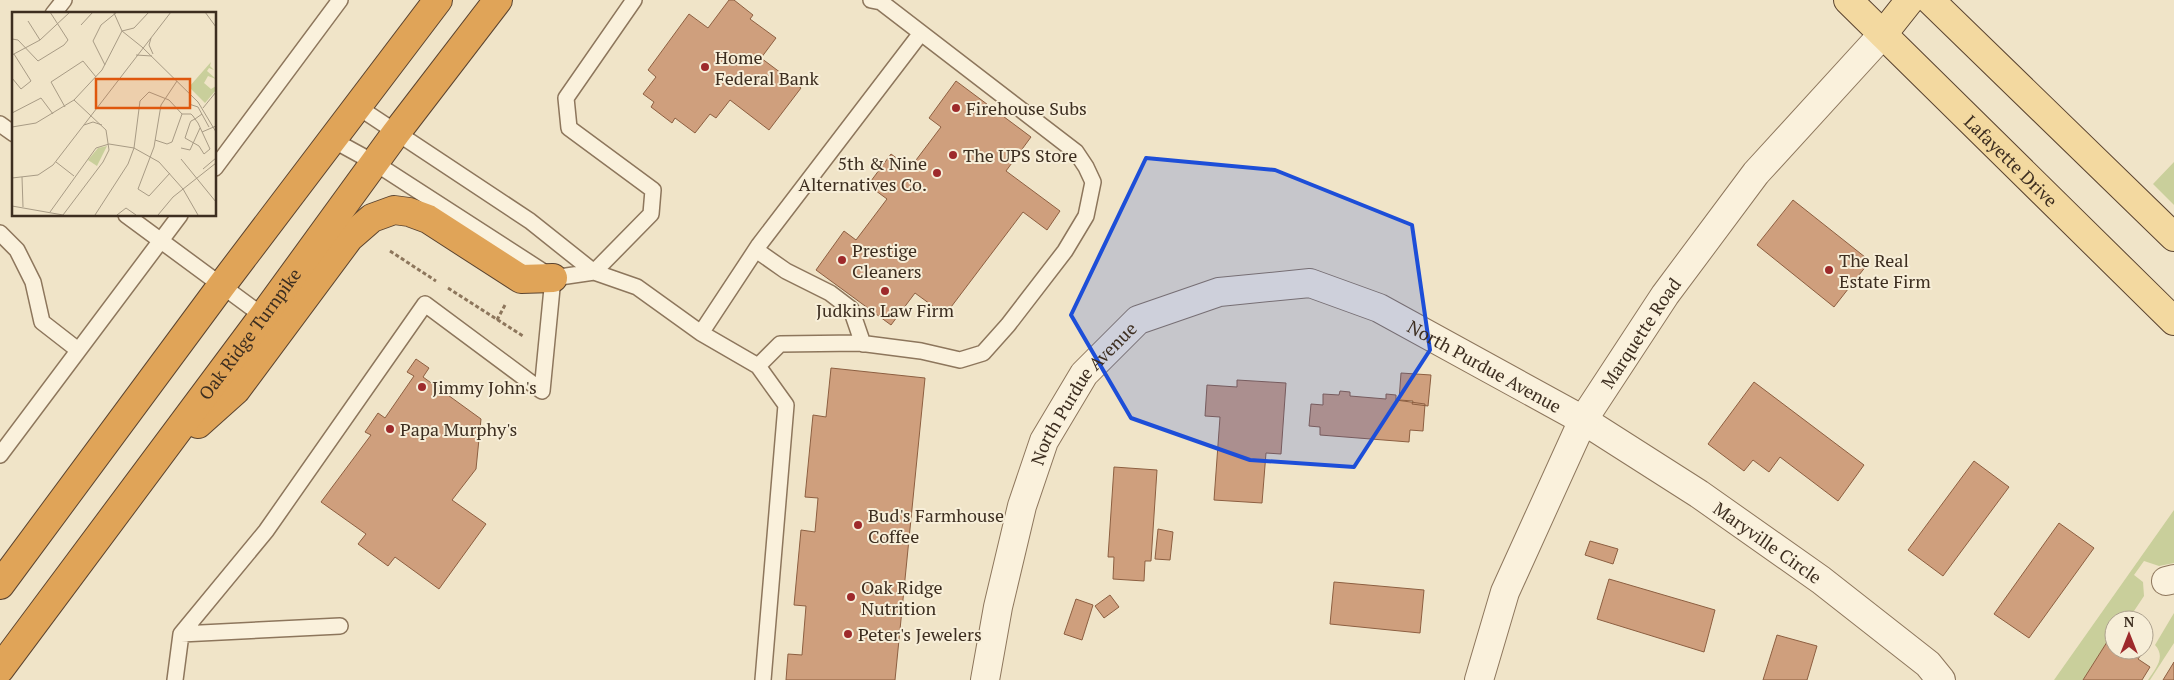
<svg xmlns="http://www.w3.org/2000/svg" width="2174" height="680" font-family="'PT Serif',serif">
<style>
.green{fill:#c9cf9b}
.building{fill:#cf9f7d;stroke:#8d5f41}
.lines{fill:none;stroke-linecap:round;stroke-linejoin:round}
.lane-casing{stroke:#8d765c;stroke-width:18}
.street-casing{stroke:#8d765c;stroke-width:30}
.primary-casing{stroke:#5b4430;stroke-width:30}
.highway-casing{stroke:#5b4430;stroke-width:30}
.path{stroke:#8d765c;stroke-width:3;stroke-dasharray:4 2.5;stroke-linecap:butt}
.lane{stroke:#faf1dc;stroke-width:15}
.street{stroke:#faf1dc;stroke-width:28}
.primary{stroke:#f3d9a0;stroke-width:28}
.highway{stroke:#e0a458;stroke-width:28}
.marked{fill:#1d4ed8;fill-opacity:0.2;stroke:#1d4ed8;stroke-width:4;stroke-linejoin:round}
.poi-dot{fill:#9e2a2b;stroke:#f7eed8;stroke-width:2}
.labels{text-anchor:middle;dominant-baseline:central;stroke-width:4;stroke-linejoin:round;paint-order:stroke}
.poi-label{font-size:18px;fill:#3d2e20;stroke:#f7eed8;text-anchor:start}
.street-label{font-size:18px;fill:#3d2e20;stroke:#f7eed8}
.inset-road{fill:none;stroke:#a89b85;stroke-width:1}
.view{fill:#df570d;fill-opacity:0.15;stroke:#df570d;stroke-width:2.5}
.inset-edge{fill:none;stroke:#3d2e20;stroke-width:2.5}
</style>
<rect width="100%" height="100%" fill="#f0e4c8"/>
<!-- green -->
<path class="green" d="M2174 162V205L2153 184Z
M2174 510V563L2159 566 2144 561 2134 575 2143 582 2144 596 2128 620H2114V631L2083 680H2054Z
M2174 613V643L2150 680H2148C2156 668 2166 657 2155 645Z"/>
<!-- building -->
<path class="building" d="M729 0H734L753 15 750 19 776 38 761 58 801 88 769 130 730 100 716 118 710 114 695 133 675 118 672 123 651 107 654 102 643 94 656 77 648 70 689 14 708 28Z
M956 81 1031 137 1006 171 1060 211 1047 230 1023 212 945 315 915 293 891 325 816 270 844 231 856 240 887 199 868 185 891 154 910 168 941 127 929 118Z
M1793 200 1870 261 1834 307 1757 245Z
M416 359 429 368 423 377 481 419 476 469 452 500 486 524 439 589 395 557 388 566 358 544 366 534 321 502 371 435 365 432 378 413 385 418 414 376 407 372Z
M831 368 925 378 895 680H786L788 654 802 655 806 606 794 605 801 530 815 532 818 498 805 497 813 415 826 417Z
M1401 373 1431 375 1428 406 1412 404 1413 401 1399 400Z
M1237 380 1286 383 1281 454 1266 453 1262 503 1214 500 1220 417 1205 416 1207 385 1237 387Z
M1754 382 1864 465 1838 501 1780 457 1769 472 1753 460 1744 471 1708 444Z
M1340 391 1350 392V396L1386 399V394L1396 395V400L1425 404 1423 431 1410 430 1409 442 1320 435V427L1309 426 1311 404 1323 405V394L1339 395Z
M1974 461 2009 487 1943 576 1908 550Z
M1114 467 1157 470 1151 561H1145L1144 581 1113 579 1114 557H1108Z
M2059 523 2094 548 2029 638 1994 614Z
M1158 529 1173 532 1170 560 1155 559Z
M1590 541 1618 549 1613 564 1585 555Z
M1609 579 1715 610 1704 652 1597 619Z
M1334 582 1424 590 1420 633 1330 624Z
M1110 595 1119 607 1104 618 1095 606Z
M1076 599 1093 605 1082 640 1064 634Z
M2114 631V650L2145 649 2138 659 2150 667 2142 680H2083Z
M1777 635 1817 646 1807 680H1763Z
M2174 662V680H2163Z"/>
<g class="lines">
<defs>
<path id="lane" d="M53 14 64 0
M358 107 530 221 594 272 637 287 701 333 758 366 786 405 763 680
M0 124 14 134
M333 140 375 163 553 278 594 272 651 214 653 190 569 128 566 98 634 0
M215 168 340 0
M126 215 263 316
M0 233 17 250 33 282 42 322 78 350
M756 250 786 271 830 293 851 309 863 344
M701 333 759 245 921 33
M758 366 780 344 859 343 921 351 960 360 983 353 1008 325 1065 251 1086 216 1093 182 1086 167 1076 152 881 2 871 0
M0 455 180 215
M181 634 340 626
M175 680 181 634 266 531 425 304 542 391 553 278"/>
<g id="street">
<path d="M2166 581 2174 579"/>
<path id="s1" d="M985 680 998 607 1022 506 1044 441 1084 374 1138 320 1219 292 1310 283 1379 308 1583 420 1699 494 1821 580 1928 664 1941 680"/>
<path id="s2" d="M1479 680 1505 592 1583 420 1665 295 1756 173 1883 34"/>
</g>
<g id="primary">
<path id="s3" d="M1848 0 2174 321"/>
<path d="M1930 0 2174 237"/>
<path d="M1883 34 1910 0"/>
</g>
<g id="highway">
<path d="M198 424 236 390 349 238 372 218 394 210 409 212 428 219 521 279 553 278"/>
<path d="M0 585 222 285 438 0"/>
<path id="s4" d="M0 669 263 316 396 133 498 0"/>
</g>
</defs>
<!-- lane casing -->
<use href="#lane" class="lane-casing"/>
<!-- street casing -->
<use href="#street" class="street-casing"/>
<!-- primary casing -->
<use href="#primary" class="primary-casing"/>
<!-- highway casing -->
<use href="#highway" class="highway-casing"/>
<!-- path -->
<path class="path" d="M390 251 436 281
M448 288 523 336
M497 320 505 305"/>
<!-- lane -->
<use href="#lane" class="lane"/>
<!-- street -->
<use href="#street" class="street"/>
<!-- primary -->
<use href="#primary" class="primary"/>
<!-- highway -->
<use href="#highway" class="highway"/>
</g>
<!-- marked area -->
<path class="marked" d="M1146 158 1275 170 1412 225 1430 350 1354 467 1250 460 1131 418 1071 315Z"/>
<!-- markers -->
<g class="poi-dot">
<circle cx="705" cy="67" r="5"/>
<circle cx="956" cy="108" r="5"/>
<circle cx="953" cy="155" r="5"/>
<circle cx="937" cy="173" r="5"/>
<circle cx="842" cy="260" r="5"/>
<circle cx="1829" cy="270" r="5"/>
<circle cx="885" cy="291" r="5"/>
<circle cx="422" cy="387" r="5"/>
<circle cx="390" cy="429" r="5"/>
<circle cx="858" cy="525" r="5"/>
<circle cx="851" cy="597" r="5"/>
<circle cx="848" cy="634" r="5"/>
</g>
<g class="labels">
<!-- poi labels -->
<g class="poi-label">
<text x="715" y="57">Home<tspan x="715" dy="21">Federal Bank</tspan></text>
<text x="966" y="108">Firehouse Subs</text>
<text x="963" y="155">The UPS Store</text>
<text x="927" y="163" text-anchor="end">5th &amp; Nine<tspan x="927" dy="21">Alternatives Co.</tspan></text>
<text x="852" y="250">Prestige<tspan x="852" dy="21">Cleaners</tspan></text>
<text x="1839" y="260">The Real<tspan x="1839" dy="21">Estate Firm</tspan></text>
<text x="885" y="310" text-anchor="middle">Judkins Law Firm</text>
<text x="432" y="387">Jimmy John's</text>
<text x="400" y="429">Papa Murphy's</text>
<text x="868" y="515">Bud's Farmhouse<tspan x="868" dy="21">Coffee</tspan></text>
<text x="861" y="587">Oak Ridge<tspan x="861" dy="21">Nutrition</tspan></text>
<text x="858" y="634">Peter's Jewelers</text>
</g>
<!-- street labels -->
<g class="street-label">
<text stroke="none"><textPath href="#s3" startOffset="229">Lafayette Drive</textPath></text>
<text stroke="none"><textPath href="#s2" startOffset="385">Marquette Road</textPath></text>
<text stroke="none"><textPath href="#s4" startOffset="418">Oak Ridge Turnpike</textPath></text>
<text stroke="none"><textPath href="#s1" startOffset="772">North Purdue Avenue</textPath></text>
<text stroke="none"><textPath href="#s1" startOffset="308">North Purdue Avenue</textPath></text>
<text stroke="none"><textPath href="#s1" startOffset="1106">Maryville Circle</textPath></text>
</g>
</g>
<!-- overview -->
<g transform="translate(12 12)">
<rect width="204" height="204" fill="#f0e4c8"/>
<path d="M199 50 198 54 202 58 197 56 195 59 204 67 196 64 192 71 199 77 204 74V78L193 91 177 75ZM95 134 85 154 76 148 86 136Z" fill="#c9cf9b"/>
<path class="inset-road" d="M193 0 204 15M102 1 110 19 130 35M16 9 28 28M69 13 81 0M139 26 137 33 141 42M0 27 6 28 26 49 52 33 56 28 38 0M130 35 186 90 204 120M0 43 28 28 58 0M124 43 140 44M93 53 81 29 89 13 105 0M0 66 9 77 19 69 2 42M177 92 186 95 197 115M53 95 39 70 71 49 84 65M191 96 204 80M0 101 29 86 41 102M170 102H179L181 104 183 107 186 111 198 137 192 142 187 134 173 126 178 111 179 109 183 107 190 102M72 113 81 110 90 113M0 115 24 111 62 88 90 58 110 19 122 16 137 0M190 120 204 114M169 136 178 138 188 116M169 147 204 190M44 150 62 164M191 157 204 146M158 161 137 184 126 177 142 135 149 93 165 69M10 165 11 195M0 166 26 163 41 153 159 0M0 194 51 203 91 150 97 138 94 118 62 88M38 200 84 136 97 132 122 136 147 150 171 177 186 203M83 203 116 152 122 136 128 89 137 80 157 88 170 102 160 130 155 132 143 128M105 203 114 196 124 203M146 203 161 185 204 151"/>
<path class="view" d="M84 67H178V96H84Z"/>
<rect width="204" height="204" class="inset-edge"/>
</g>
<!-- north arrow -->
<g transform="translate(2129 635)"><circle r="24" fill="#f7eed8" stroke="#ada18e"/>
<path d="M0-4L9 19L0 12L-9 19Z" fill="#9e2a2b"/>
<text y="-8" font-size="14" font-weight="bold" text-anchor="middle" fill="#3d2e20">N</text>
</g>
</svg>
